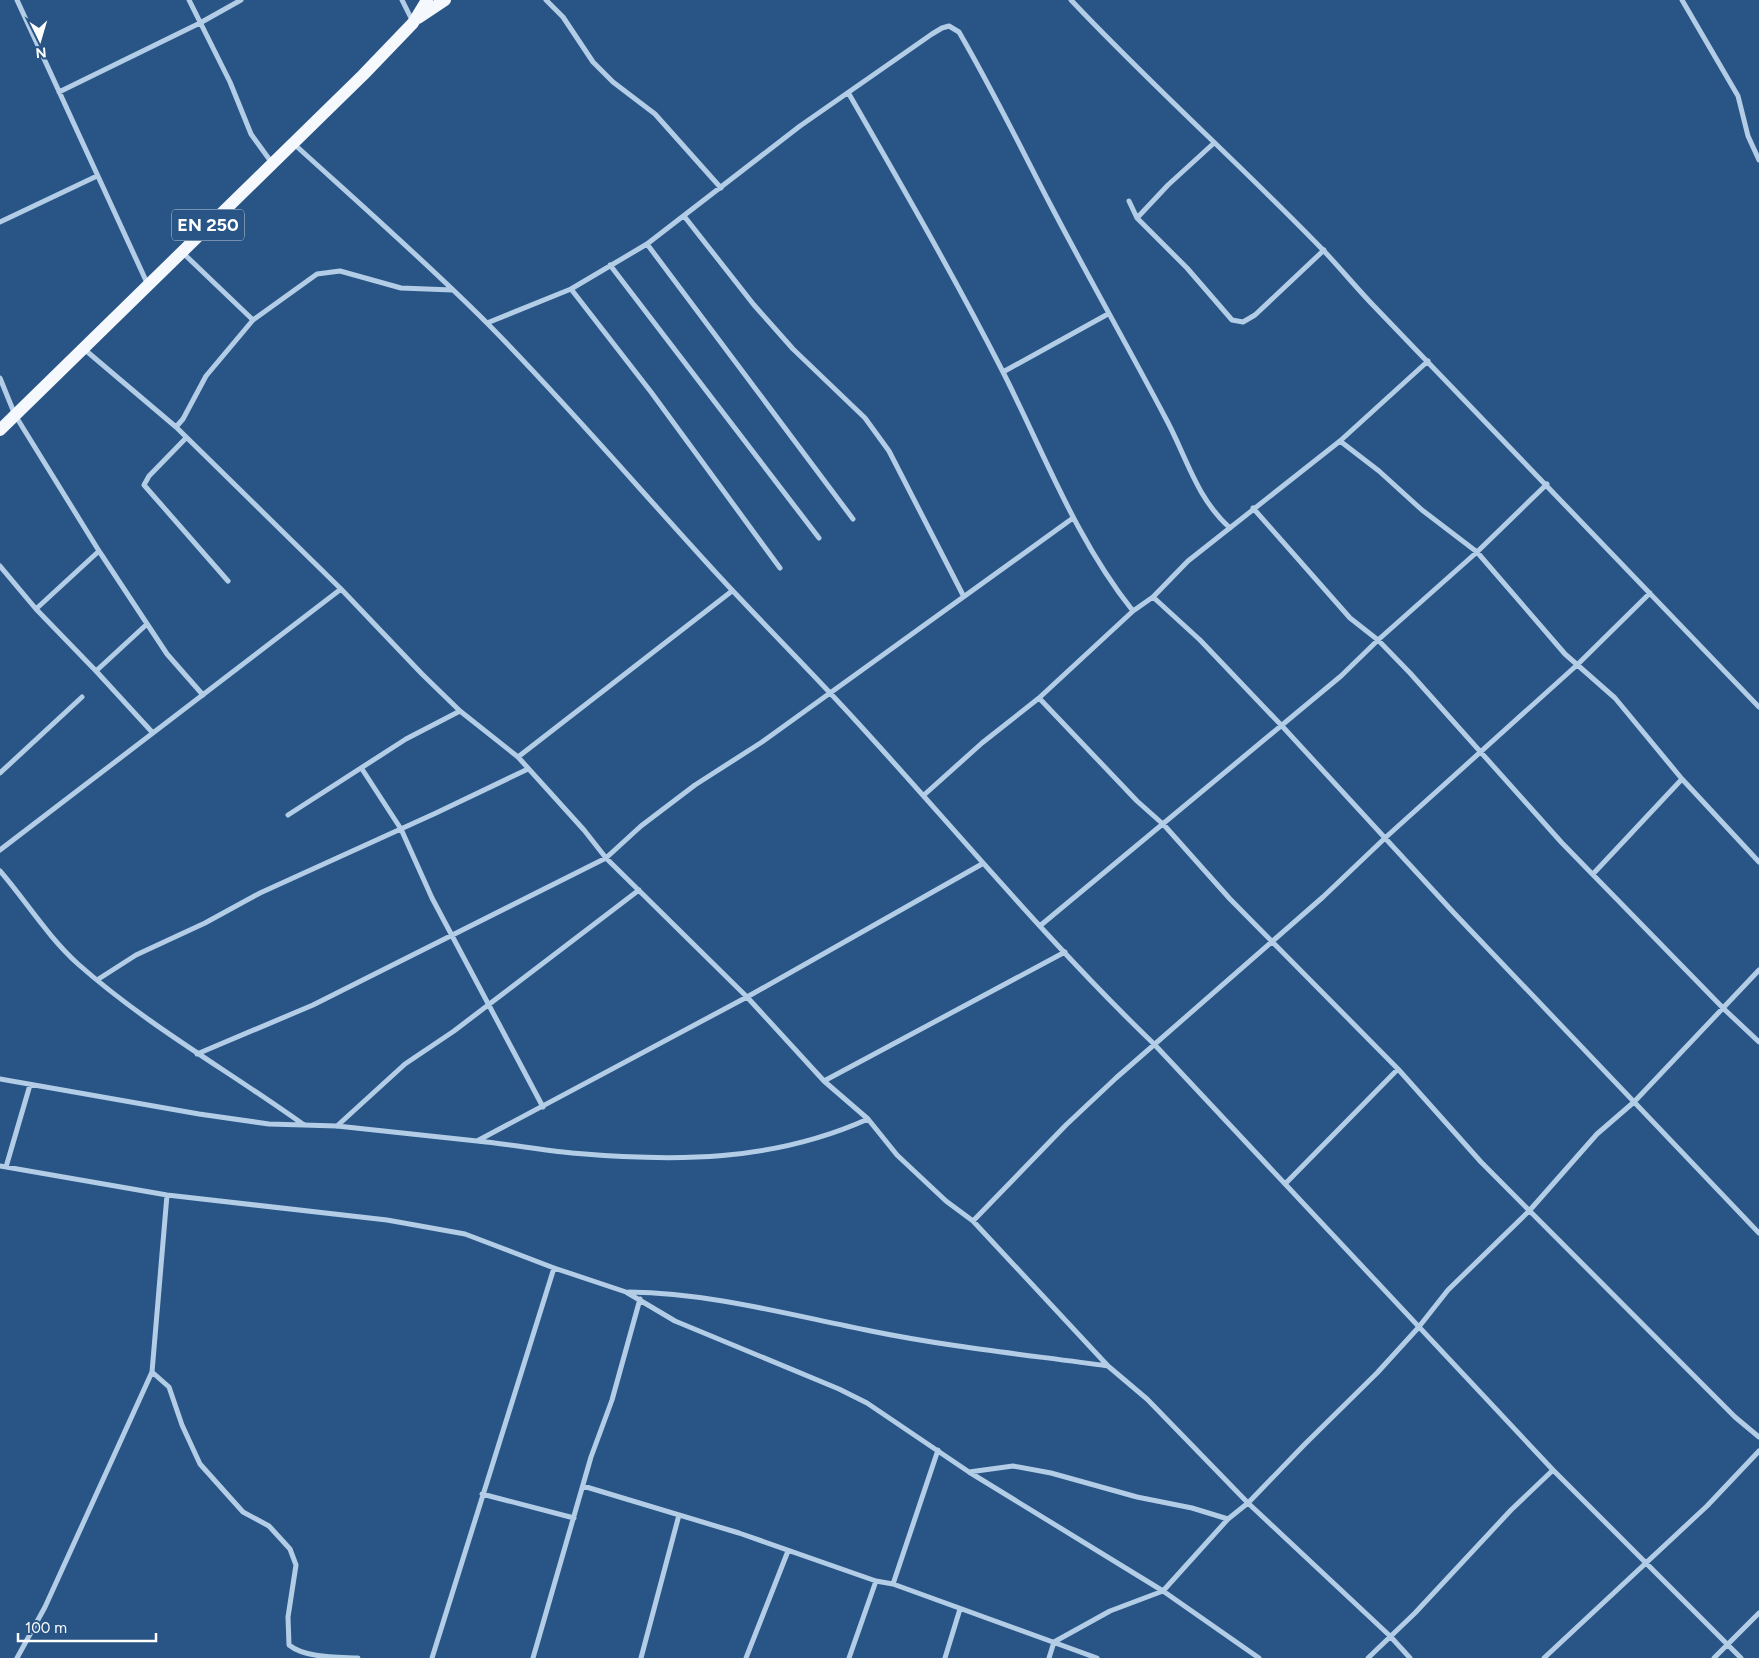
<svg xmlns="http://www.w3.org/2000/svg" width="1759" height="1658" font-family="Figtree,sans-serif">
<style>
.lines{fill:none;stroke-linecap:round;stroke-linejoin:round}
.street{stroke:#b3cde7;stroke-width:5}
.primary{stroke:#f5f9fe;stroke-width:12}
.labels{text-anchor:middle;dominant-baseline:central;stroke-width:5;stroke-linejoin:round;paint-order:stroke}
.shield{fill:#285585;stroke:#beccda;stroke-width:1}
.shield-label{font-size:18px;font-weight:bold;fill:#fff}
</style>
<rect width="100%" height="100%" fill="#285585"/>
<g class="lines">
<!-- street -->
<path class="street" d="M17 0 148 285
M189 0 230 82 251 134 272 163
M402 0 413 22
M546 0 563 17 593 62 613 82 655 114 721 188
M1071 0C1153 87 1242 166 1324 251 1340 268 1355 286 1371 303 1500 437 1629 572 1759 707
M1682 0 1738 96 1748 136 1759 160
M59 92 200 23 241 0
M849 94C902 186 955 278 1003 372 1044 453 1076 540 1133 611
M294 144C359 203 425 261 487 323 563 400 634 483 707 563 756 617 808 668 857 722 956 830 1049 943 1154 1044L1553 1470 1741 1658
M1129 201 1137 218 1187 268 1232 320 1243 322 1255 315 1324 250
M684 216 754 305 793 349 865 418 889 451 963 595
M1137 218 1168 185 1214 143
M0 222 97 176
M647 244 853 519
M183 253 253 320 317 274 340 271 401 288 452 290
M610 265 819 538
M571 289 651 392 780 568
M487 323 571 289 647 244 800 126 932 34 942 28 949 26 959 32C991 87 1019 144 1048 200 1086 273 1127 345 1165 417 1186 455 1196 498 1230 528
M84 349 176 427 341 589 422 674 460 711 518 757 584 830 606 858 747 997 824 1081 868 1119 897 1155 946 1201 973 1221 1108 1366 1147 1399 1248 1503 1390 1636 1410 1658
M1003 372 1108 314
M0 378 15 415 99 551 167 654 203 695
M176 427 183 419 206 376 253 320
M186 438 149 476 144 485 228 581
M1340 441 1379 471 1422 510 1477 552 1565 654 1615 698 1682 779 1759 862
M1253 508 1350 618 1378 640 1410 673 1562 843 1724 1009 1759 1042
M0 566 36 609 96 671 152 732
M1153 597 1200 640 1282 726 1454 913 1759 1233
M36 609 99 551
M96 671 147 624
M1039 698 1137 801 1164 825 1230 899 1398 1069 1481 1162 1735 1417 1759 1437
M518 757 732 591
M362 769 401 829 432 898 543 1107
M0 773 82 697
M924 795 982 743 1039 698 1133 611 1153 597 1188 561 1340 441 1428 361
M288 815 406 739 460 711
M0 850 341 589
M0 871C26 901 48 937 78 964 148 1026 229 1071 304 1125
M1593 874 1682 779
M1041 925 1341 676 1378 640 1477 552 1547 484
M97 980 136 955 205 923 260 893 436 813 528 769
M197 1054 313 1005 606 858 641 826 695 785 762 742 1073 518
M0 1079 199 1114 269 1124 337 1126 477 1141 747 997 982 864
M824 1081 1065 952
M337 1126 405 1064 454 1031 639 890
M477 1141C509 1144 540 1150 572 1153 675 1162 772 1162 868 1119
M0 1166 167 1195 387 1220 465 1234 554 1268 626 1292 675 1321 839 1389 867 1403 969 1472 1163 1591 1259 1658
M6 1167 30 1085
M1285 1184 1398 1069
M973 1221 1066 1125 1116 1078 1323 897 1385 838 1577 665 1650 593
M629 1292C711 1293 790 1315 871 1331 949 1347 1029 1355 1108 1366
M152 1372 169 1387 182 1425 200 1464 243 1512 269 1526 290 1549 296 1565 288 1617 289 1645C305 1658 336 1657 358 1658
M969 1472 1013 1466 1051 1473 1137 1497 1192 1508 1228 1519
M583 1486 739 1533 876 1581 893 1584 1097 1658
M482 1494 574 1518
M893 1584 938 1450
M17 1658 45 1607 152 1372 167 1195
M432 1658 554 1268
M533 1658 591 1457 612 1400 640 1299
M641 1658 679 1515
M746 1658 788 1551
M849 1658 876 1581
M945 1658 960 1609
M1049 1658 1054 1642 1110 1611 1163 1591 1228 1519 1248 1503 1305 1444 1377 1373 1418 1328 1448 1290 1530 1210 1597 1134 1634 1102 1759 970
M1368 1658 1415 1613 1511 1510 1553 1470
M1544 1658 1707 1506 1759 1451
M1714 1658 1759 1613"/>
<!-- primary -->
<path class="primary" d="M418 18 445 0
M0 430 363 75 413 23 427 0"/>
</g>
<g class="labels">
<!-- shield labels -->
<rect class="shield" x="172" y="209.5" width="72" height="31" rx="4"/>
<g class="shield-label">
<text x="208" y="225">EN 250</text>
</g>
</g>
<!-- north arrow -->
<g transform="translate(40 40) rotate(175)" stroke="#285585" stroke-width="4" paint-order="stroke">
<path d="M0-4L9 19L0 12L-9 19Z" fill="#ffffff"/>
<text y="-8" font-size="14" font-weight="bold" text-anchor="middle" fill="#ffffff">N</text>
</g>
<!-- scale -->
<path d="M18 1633v8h138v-8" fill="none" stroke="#ffffff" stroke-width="2.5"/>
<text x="25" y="1633" font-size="15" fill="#ffffff" stroke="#285585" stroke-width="4" paint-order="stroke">100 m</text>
</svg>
